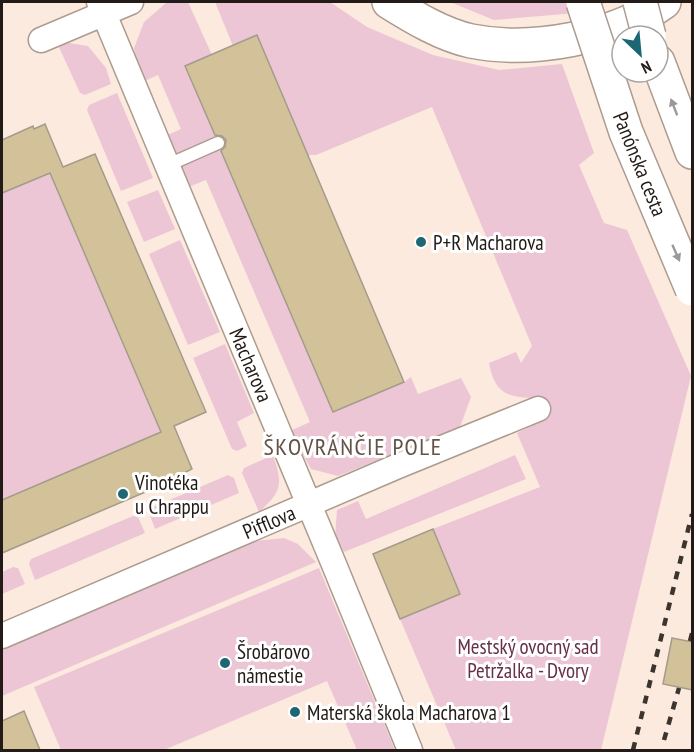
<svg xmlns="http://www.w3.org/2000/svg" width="694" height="752" font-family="'PT Sans Narrow',sans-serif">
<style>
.green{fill:#ecc6d5}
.building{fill:#d3c199;stroke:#a39c8b;stroke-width:1.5}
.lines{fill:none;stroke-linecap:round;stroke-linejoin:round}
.lane-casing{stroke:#ac9b8f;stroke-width:15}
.street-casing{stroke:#ac9b8f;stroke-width:27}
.secondary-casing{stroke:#ac9b8f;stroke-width:36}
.lane{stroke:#fff;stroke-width:12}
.street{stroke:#fff;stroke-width:24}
.secondary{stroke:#fff;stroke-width:33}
.rail{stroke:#3c342f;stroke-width:4.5;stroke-dasharray:8 8;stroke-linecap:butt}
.secondary-bridge-casing{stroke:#ac9b8f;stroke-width:36;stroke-linecap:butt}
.secondary-bridge{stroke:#fff;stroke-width:33}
.oneway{fill:#9c9897}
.poi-dot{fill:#1d6673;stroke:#fff;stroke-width:2}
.labels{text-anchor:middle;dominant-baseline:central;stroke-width:6;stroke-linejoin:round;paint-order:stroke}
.street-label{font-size:21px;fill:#221b17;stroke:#fff}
.poi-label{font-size:21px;fill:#221b17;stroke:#fff;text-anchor:start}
.park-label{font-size:21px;fill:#672f4a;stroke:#fff}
.quarter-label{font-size:24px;letter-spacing:1.5px;fill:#625349;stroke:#fff}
</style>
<rect width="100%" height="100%" fill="#fceade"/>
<!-- green -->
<path class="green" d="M167 2H188L212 55 186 66 333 412 404 382 411 377 418 394 461 378 471 397 460 427 338 476 311 469 290 431 310 422 206 180 186 188 163 137 181 129 158 75 140 83 134 48 144 22Z
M215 2H330L367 27 433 55 499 70 562 64 594 153 579 165 604 223 627 230 691 376 601 750H456L400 619 460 594 433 529 540 487 517 433 546 419 536 398C507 397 495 394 489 363L516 352 521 363 532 346 432 107 316 155H308L233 46Z
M450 2H608L576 13 494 20Z
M69 43 88 46 106 68 111 84 85 95 80 93 58 45Z
M117 93 153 178 121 191 87 110 89 105Z
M50 173 161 432 2 500V193Z
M158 190 175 229 144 242 127 202Z
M180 240 220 332 188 345 149 254Z
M225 344 254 413 237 422 247 446 237 451 232 449 193 358Z
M273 455C283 484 282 492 259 512L242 473 244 468Z
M515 455 526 479 344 552 335 537 337 510 358 501 366 519Z
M228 475 234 478 239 493 155 529 149 513 151 508Z
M133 516 138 517 145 533 35 580 29 564 31 559Z
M284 538 298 544 316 562 2 696V646L245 542Z
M13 567 18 568 25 584 2 594V572Z
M319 568 395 750H357L327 681 164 750H61L34 687Z"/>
<!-- building -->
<path class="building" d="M257 35 404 382 333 412 221 151 225 147 226 140 222 136 215 135 185 66Z
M45 124 63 167 95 154 206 412 174 426 192 469 182 474 183 476 2 553V500L161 432 50 173 2 193V140L33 126 34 129Z
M433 529 460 594 400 619 373 554Z
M672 638 693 642V690L663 684Z
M24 711 40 750H2V721Z"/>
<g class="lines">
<defs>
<path id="lane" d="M168 165 218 143"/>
<path id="street" d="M99 2 333 562 410 750
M41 40 131 2
M2 636 398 466 538 409"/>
<path id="secondary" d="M389 2C413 17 443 35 471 41 531 53 615 38 664 2
M658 62 692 152"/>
</defs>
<!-- lane casing -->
<use href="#lane" class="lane-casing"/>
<!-- street casing -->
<use href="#street" class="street-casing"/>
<!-- secondary casing -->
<use href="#secondary" class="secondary-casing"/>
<!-- lane -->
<use href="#lane" class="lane"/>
<!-- street -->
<use href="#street" class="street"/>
<!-- secondary -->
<use href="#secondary" class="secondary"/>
<!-- rail -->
<path class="rail" d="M690 641 692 633
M664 740 679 688
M633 750 692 514"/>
<defs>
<path id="secondary-bridge" d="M583 2 626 132 692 289
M640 2 649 36"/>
</defs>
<!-- secondary-bridge casing -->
<use href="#secondary-bridge" class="secondary-bridge-casing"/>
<!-- secondary-bridge -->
<use href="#secondary-bridge" class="secondary-bridge"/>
</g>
<!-- one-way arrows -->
<defs><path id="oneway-solid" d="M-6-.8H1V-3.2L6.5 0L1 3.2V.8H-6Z" transform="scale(1.5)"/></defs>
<g class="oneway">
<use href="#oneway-solid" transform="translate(674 107) rotate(-111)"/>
<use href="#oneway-solid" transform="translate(676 253) rotate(66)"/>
</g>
<!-- markers -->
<g class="poi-dot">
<circle cx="421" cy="242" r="6"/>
<circle cx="123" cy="494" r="6"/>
<circle cx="225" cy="663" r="6"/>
<circle cx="295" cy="712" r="6"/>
</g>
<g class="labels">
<!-- street labels -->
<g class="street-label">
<text transform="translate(640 164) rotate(68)">Panónska cesta</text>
<text transform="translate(251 365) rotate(67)">Macharova</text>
<text transform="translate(269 522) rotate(-23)">Pifflova</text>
</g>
<!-- poi labels -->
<g class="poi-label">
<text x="433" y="242">P+R Macharova</text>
<text x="135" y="482">Vinotéka<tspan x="135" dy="24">u Chrappu</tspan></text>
<text x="237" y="651">Šrobárovo<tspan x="237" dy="24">námestie</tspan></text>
<text x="307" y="712">Materská škola Macharova 1</text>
</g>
<!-- park labels -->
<g class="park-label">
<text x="528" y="646">Mestský ovocný sad<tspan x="528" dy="24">Petržalka - Dvory</tspan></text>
</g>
<!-- quarter labels -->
<g class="quarter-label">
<text x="353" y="446">ŠKOVRÁNČIE POLE</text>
</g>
</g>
<!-- border -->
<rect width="694" height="752" fill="none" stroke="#221b17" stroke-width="6"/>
<!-- north arrow -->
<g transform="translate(640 54) rotate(154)"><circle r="28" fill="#ffffff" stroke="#a7a4a2" stroke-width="1.5"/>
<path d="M0-4.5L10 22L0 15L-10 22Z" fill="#1d6673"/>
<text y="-9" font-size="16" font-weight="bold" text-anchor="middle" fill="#221b17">N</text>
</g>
</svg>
